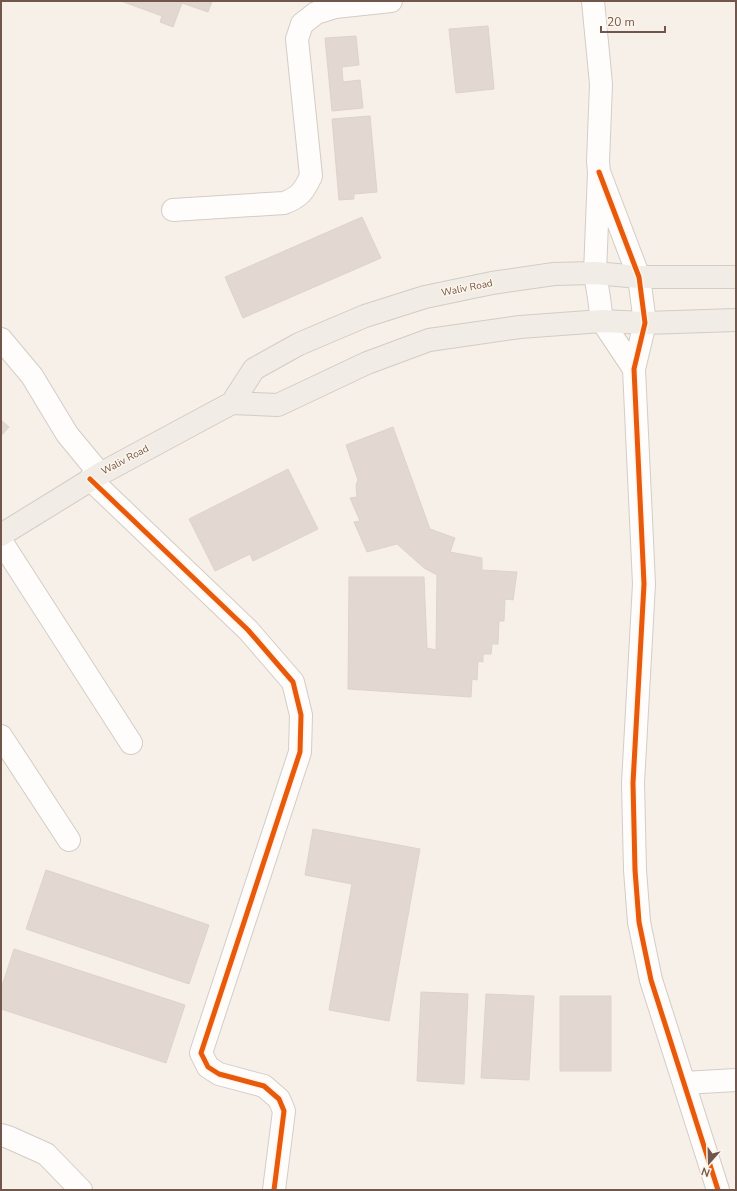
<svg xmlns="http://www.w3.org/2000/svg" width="737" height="1191" font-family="'Nunito Sans',sans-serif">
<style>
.building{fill:#e2d8d1;stroke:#ded3cc}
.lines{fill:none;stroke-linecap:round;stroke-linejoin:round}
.minor-casing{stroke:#d4ccc6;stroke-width:24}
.major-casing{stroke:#d4cbc5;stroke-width:24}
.minor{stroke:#fefdfc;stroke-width:22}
.major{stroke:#f1ece5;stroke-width:22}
.cycleway-casing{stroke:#fef5ea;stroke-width:8}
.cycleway{stroke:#e8590c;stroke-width:5}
.labels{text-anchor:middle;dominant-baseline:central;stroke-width:3;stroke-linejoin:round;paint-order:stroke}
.street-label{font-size:10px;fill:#71574b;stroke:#fef5ea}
</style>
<rect width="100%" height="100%" fill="#f6f0e9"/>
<!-- building -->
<path class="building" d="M121 1H212L208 12 182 3 173 27 160 22 162 16Z
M488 26 494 89 456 93 449 29Z
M356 36 359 65 342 67 343 82 360 80 363 108 332 111 325 38Z
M370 116 377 192 354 194V199L339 200 332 119Z
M362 217 381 258 243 318 225 277Z
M1 420 9 427 1 436Z
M393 427 430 529 455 538 450 552 482 558V570L517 572 513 600 505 599 504 621H499L498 644H492L491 654H483V662L478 661 477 680 472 679 471 697 348 689 349 577H424L427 648 436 650 437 575 424 568 397 544 367 552 354 522 360 521 350 498 357 497 356 485 358 480 346 445Z
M288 469 318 529 253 561 250 554 215 571 189 519Z
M313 829 420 849 389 1021 329 1010 352 884 305 875Z
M46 870 209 925 189 984 26 929Z
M14 949 185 1005 166 1063 1 1009V989Z
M421 992 468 994 464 1084 417 1081Z
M486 994 534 996 529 1080 481 1078Z
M560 996H611V1071H560Z"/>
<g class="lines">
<defs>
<path id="minor" d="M593 1 601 84 598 162 599 172 595 273 599 298 602 321 634 369
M599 172 639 277 645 323 634 369 644 584 633 783 635 870 639 922 651 980 718 1190
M173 210 284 203C300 197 304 191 311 176L297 39 302 24 316 13 335 7 391 1
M1 339 32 376 67 434 100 474
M90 479 248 630 293 682 301 715 300 752 201 1053 208 1067 219 1074 264 1086 279 1099 284 1111 274 1190
M1 541 131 743
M1 736 69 840
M684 1083 736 1080
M1 1135 8 1137 46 1154 81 1190"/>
<path id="major" d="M232 403 278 405 367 363 429 340 520 327 602 321 645 323 736 320
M1 535 100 474 232 403 254 369 299 344 365 316 425 297 492 283 554 274 595 273 639 277H736"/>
</defs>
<!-- minor casing -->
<use href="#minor" class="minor-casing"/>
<!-- major casing -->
<use href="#major" class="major-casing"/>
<!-- minor -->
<use href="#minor" class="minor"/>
<!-- major -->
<use href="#major" class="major"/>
<defs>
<path id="cycleway" d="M599 172 639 277 645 323 634 369 644 584 633 783 635 870 639 922 651 980 718 1190
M90 479 248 630 293 682 301 715 300 752 201 1053 208 1067 219 1074 264 1086 279 1099 284 1111 274 1190"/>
</defs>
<!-- cycleway casing -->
<use href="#cycleway" class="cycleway-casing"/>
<!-- cycleway -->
<use href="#cycleway" class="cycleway"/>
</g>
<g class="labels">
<!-- street labels -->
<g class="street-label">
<text transform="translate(467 288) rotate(-11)">Waliv Road</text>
<text transform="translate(125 460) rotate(-28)">Waliv Road</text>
</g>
</g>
<!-- border -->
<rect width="737" height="1191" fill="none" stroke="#71574b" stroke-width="4"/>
<!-- north arrow -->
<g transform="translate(709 1163) rotate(200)" stroke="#fef5ea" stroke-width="3" paint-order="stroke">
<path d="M0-3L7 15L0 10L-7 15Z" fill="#71574b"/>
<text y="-6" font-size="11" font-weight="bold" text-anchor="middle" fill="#71574b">N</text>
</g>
<!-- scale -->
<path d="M601 26v6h64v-6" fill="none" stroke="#71574b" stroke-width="2"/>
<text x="607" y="26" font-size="12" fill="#71574b" stroke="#fef5ea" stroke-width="3" paint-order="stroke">20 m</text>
</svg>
